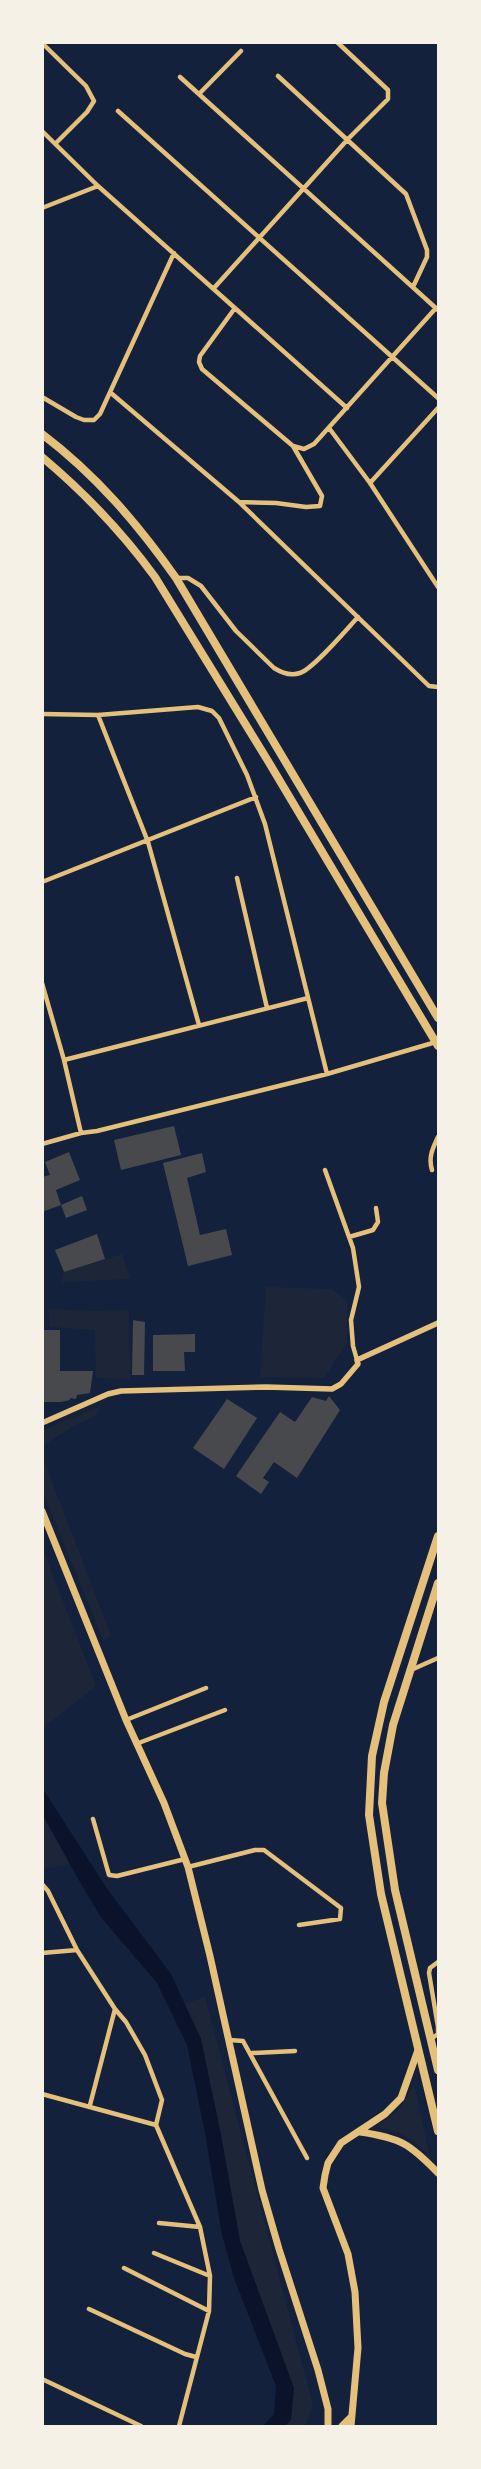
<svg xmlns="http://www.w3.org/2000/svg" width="481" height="2469" font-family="'Nunito Sans',sans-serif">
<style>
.green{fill:#1d2539}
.water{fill:#0b132b}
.building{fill:#48494c}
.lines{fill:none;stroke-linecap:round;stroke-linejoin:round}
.minor{stroke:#e5c07b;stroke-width:4.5}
.tertiary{stroke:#e5c07b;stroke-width:5.5}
.secondary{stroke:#e5c07b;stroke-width:7}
.trunk{stroke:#e5c07b;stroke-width:8}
</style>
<rect width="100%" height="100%" fill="#14213d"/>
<!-- green -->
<path class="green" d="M122 1254 130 1279 62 1282 64 1272Z
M266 1287 332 1289 347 1301V1343L324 1378 260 1377Z
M48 1309 95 1311 129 1310 130 1379 96 1378 95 1330 50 1327Z
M101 1406 96 1415 72 1427 43 1446V1430Z
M43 1458 111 1636 103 1640 43 1492Z
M42 1547 96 1686 43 1728H42Z
M42 1817H43L70 1864 43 1869Z
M205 1997 313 2405 305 2426H285L291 2420 282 2355 240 2241 221 2135 201 2039 184 2004Z
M414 2084 430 2158C417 2140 398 2130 376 2127L400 2109Z"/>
<!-- water -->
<path class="water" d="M43 1789 108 1890 171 1974 201 2039 221 2135 240 2241 294 2388 291 2420 285 2426H263L274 2414 276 2386 234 2278 222 2235 205 2133 187 2045 157 1983 100 1916 77 1877 43 1815Z"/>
<!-- building -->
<path class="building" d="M174 1126 181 1155 121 1170 114 1140Z
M69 1152 80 1180 56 1190 61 1205 42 1212V1177L50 1175 45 1162Z
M202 1153 206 1172 187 1178 200 1235 226 1229 232 1255 188 1266 163 1163Z
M82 1196 87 1210 66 1218 61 1205Z
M97 1234 105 1259 64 1272 55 1250Z
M133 1320 145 1322 144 1375H132Z
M44 1330H60V1371H93L90 1393 77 1395 76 1399 70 1398V1400L61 1402H42Z
M195 1334V1352H184L185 1371H153V1335Z
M329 1396 340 1410 297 1478 274 1462 263 1478 269 1482 261 1494 236 1476 280 1412 295 1422 312 1397 326 1401Z
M227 1399 257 1418 224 1469 193 1448Z"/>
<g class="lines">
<!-- minor -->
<path class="minor" d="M42 43 86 86 94 101 87 112 56 143
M278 76 406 194 427 250V257L413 287
M180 77 438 310
M199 94 241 51
M118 111 438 398
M42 131 98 186 347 408
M42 208 98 186
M214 288 348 139 388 99V90L337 42
M235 308 200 356 199 362 202 369 293 446 304 449 314 444 436 308
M111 393 239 502 429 686 438 687
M42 397 76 417 84 420H94L100 414 174 253
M329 428 370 483 438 587
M370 483 438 408
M239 502 276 503 306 507 320 506 322 496 293 446
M176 578H188L201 586 236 631 274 668C282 673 291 676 300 673 314 668 346 630 358 617
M42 714 98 715 198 707 212 711 219 718 247 775 265 824 327 1074
M98 715 148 842 199 1025
M237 878 267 1008
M42 882 256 797
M42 983 64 1060 81 1133
M64 1060 308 998
M42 1144 81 1133 97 1131 327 1074 436 1042
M325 1170 353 1248 359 1287 351 1320 353 1346 357 1360
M432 1170C428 1157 433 1148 438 1137
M349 1237 373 1230 378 1222 376 1208
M411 1670 438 1658
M126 1720 206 1688
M136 1744 225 1710
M93 1819 109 1875 117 1876 185 1859
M188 1867 255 1850H264L341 1908 340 1919 299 1925
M42 1884 48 1891 77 1950 115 2009 126 2022 145 2055 162 2100 156 2125
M42 1953 77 1950
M431 2039 438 2034V2027L429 1973 430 1968 438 1962
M230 2040 243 2041 307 2158
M252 2053 295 2051
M42 2094 156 2125
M90 2105 115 2009
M156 2125 200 2227 210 2276 209 2311 179 2426
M159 2223 200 2227
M154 2253 210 2276
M124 2268 209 2311
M89 2309 185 2354 196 2357
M42 2379 141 2426"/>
<!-- tertiary -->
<path class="tertiary" d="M42 1423 108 1394 121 1391 266 1387 332 1389 341 1384 358 1364 357 1360 438 1323"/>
<!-- secondary -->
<path class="secondary" d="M42 1511 126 1720 164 1803 188 1867 210 1956 262 2190 279 2249 318 2370 328 2409V2426
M360 2132C401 2138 410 2144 438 2173
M342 2426 351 2417
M351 2426 358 2348 355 2292 348 2254 323 2188 325 2175 328 2163 341 2143 385 2114 401 2098 418 2050"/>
<!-- trunk -->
<path class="trunk" d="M42 434C96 475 137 523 176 578L438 1018
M42 457C85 493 122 532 155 577L268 761 438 1046
M438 1536 384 1702 372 1756 369 1815 381 1894 438 2131
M438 1583 393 1725 384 1773 382 1803 395 1890 438 2070"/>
</g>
<!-- border -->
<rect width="481" height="2469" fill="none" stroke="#f6f1e7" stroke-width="88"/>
</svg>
